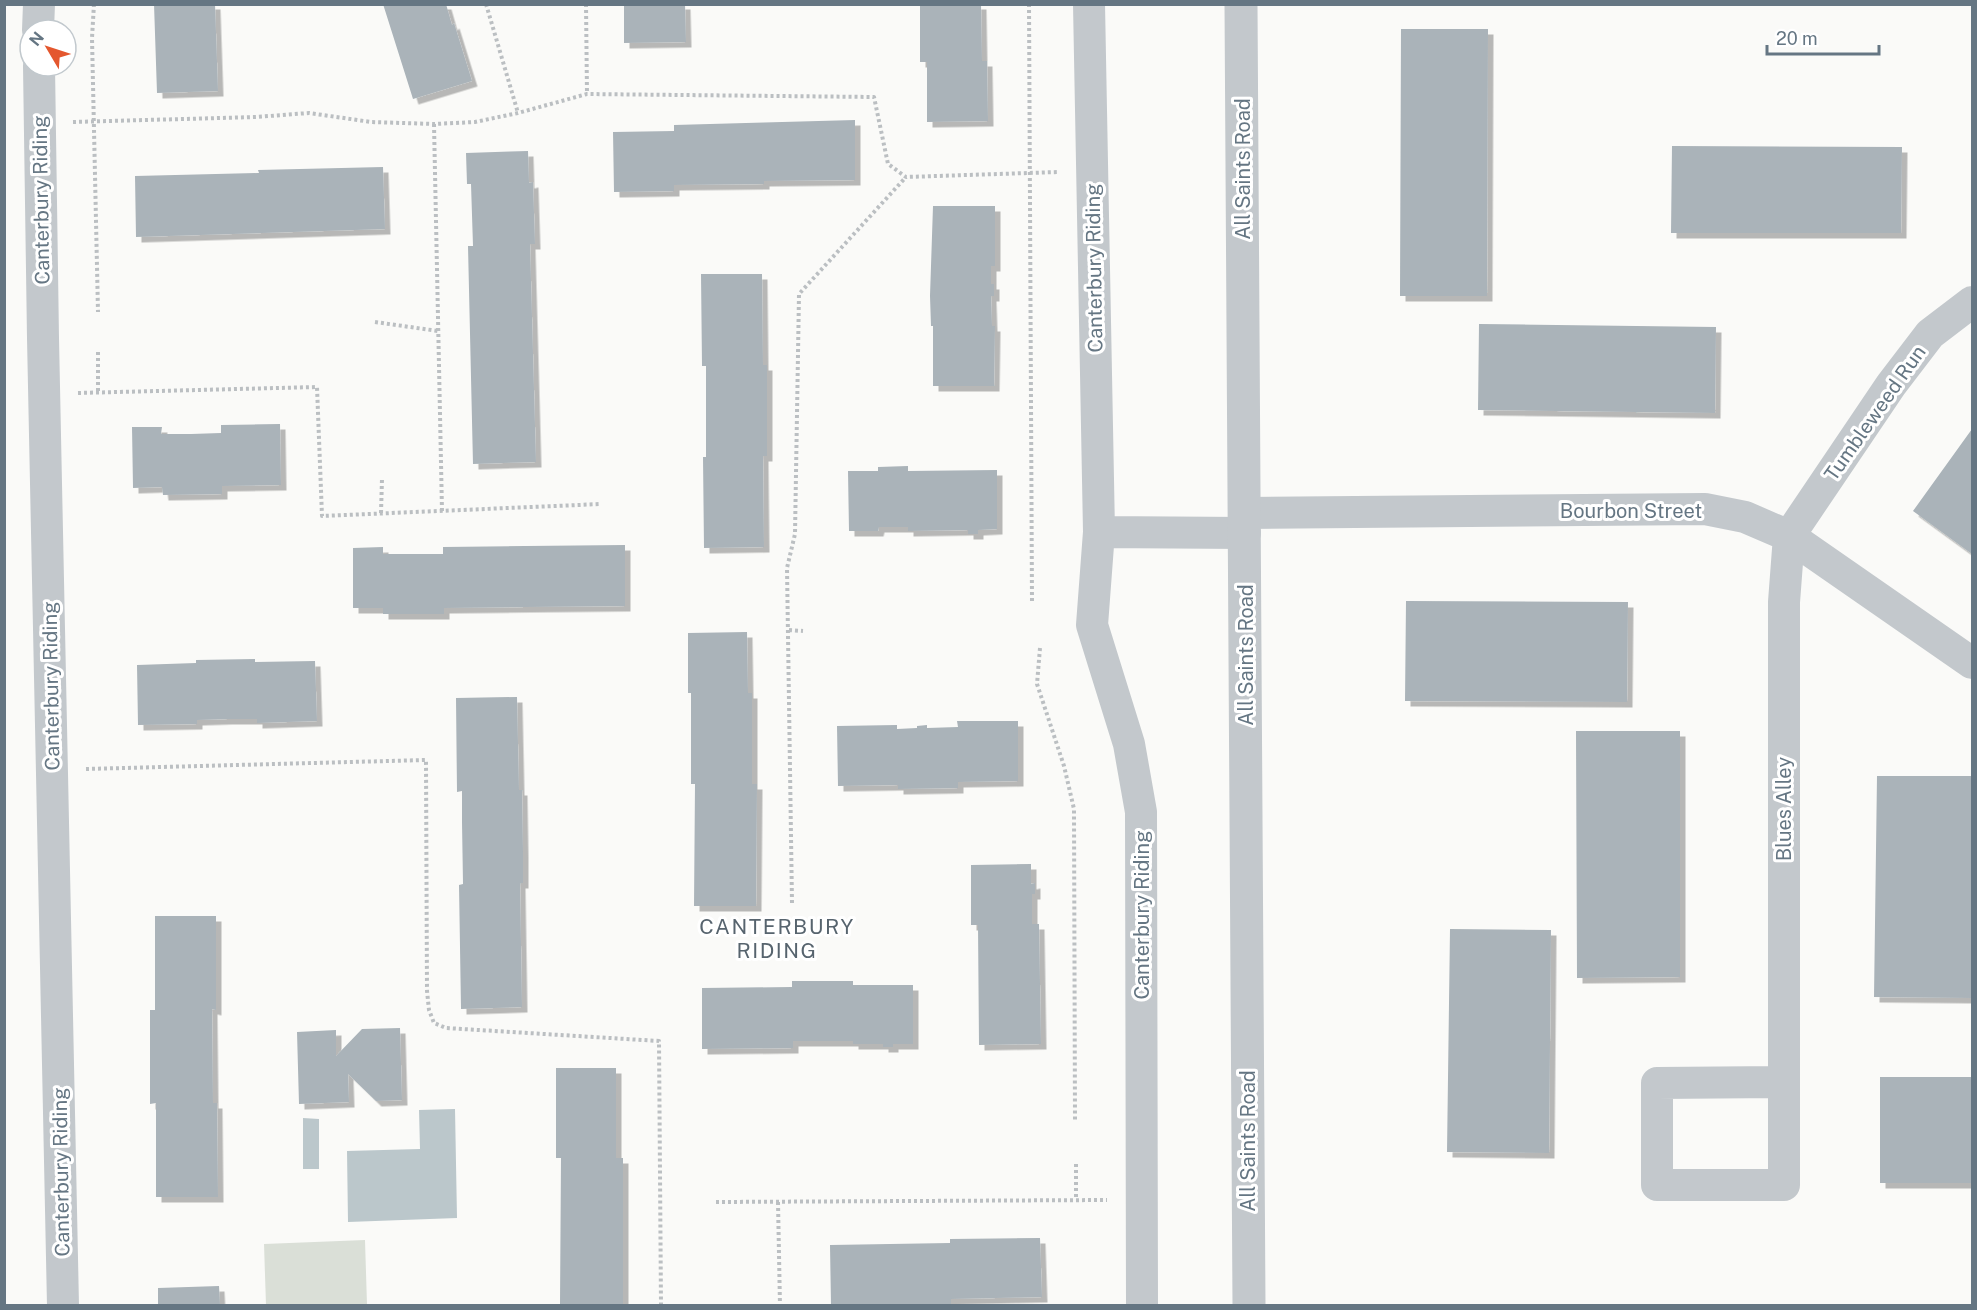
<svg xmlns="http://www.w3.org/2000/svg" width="1977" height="1310" font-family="'Public Sans',sans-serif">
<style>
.green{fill:#dadfd7}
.water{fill:#bbc7cb}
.building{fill:#aab3b9;filter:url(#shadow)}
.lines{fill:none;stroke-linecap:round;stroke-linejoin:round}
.path{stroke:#bbbfc2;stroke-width:4;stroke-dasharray:3 3;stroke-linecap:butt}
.minor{stroke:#c3c8cc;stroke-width:32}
.tertiary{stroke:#c3c8cc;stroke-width:33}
.labels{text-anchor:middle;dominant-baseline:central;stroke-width:6;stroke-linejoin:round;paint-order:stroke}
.street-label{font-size:20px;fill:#657683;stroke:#fff}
.neighbourhood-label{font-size:21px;letter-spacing:1.5px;fill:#57646e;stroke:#fff}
</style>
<defs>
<filter id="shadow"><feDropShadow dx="5.5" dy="5.5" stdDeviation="0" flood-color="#0004"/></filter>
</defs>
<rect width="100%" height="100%" fill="#fafaf8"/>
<!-- green -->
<path class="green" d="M365 1240 367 1305H266L264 1244Z"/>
<!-- water -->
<path class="water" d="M455 1109 457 1218 348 1222 347 1151 420 1149 419 1110Z
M303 1118 319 1119V1169H303Z"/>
<!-- building -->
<path class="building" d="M154 4H215L218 91 157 93Z
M383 4H446L452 25 454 23 472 81 413 99Z
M624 4H685L686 42 624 43Z
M920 4H981L982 61H987L988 121 927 122V62H920Z
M1401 29H1488L1487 296H1400Z
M855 120V180L764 181V184L674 185V191L614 192 613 132 674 131V125Z
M1672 146 1902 147 1901 233H1671Z
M528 151 529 183 533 182 535 244H530L536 462 473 464 468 246H473L471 184H467L466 153Z
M383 167 385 229 136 237 135 176 259 173 258 170Z
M933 206H995V266H991V284H994V296H991L992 326H995L994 386H933V326H931L930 296Z
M701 274H762L763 365H767V456H763L764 547 704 548 703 457H706V366H702Z
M1479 324 1716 327 1715 413 1478 410Z
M280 424 281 485 222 486V494L163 495 162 487 133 488 132 427H162L161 434H191L221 433V425Z
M1972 429V554L1913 511Z
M908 466V471L997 470V529L978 530V534H968V530L908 531V527H879L878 531H849L848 471H878V467Z
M625 545V606L444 608V614H383V608H353V548L383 547V554H443V547Z
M1406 601 1628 602 1627 702 1405 701Z
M747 632 748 693H752V784H757L756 906H694L695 784H691V693H688V633Z
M255 659V662L315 661 317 721 257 723V719H227L197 720V724L138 725 137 665 196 663V660Z
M517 697 519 790H522L523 852V883H520L522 1007 461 1009 459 885 463 884 462 822V791L457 792 456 698Z
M957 721H1018V781L958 782V788L898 789V785L838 786 837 726 897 725V729L917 728V726L927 725V728L958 727Z
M1576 731H1680V977L1577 978Z
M1877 776H1972V998L1874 997Z
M1031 864V884L1035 883V894H1032V924H1039L1041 1044 979 1045 978 925H971V865Z
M155 916H216V1010L212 1009 213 1103H217L218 1197H156V1103L150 1104V1010H155Z
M1450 929 1551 930 1549 1153 1447 1152Z
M792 981H853V985H913V1044H893V1047H883V1044H853V1041H793V1048L702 1049V988L792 987Z
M400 1028 402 1100 376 1101 348 1074 349 1102 299 1104 297 1032 336 1030V1056L362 1029Z
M556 1068H616V1158H623V1305H560L561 1158H556Z
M1880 1077H1972V1183H1880Z
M1040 1238 1042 1297 951 1299V1305H831L830 1245 950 1243V1239Z
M219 1286 220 1305H158V1288Z"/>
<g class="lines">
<!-- path -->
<path class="path" d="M94 4 92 38 98 312
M486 4 518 113
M586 4 587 94
M1029 4 1032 603
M73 122 256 117 309 113 371 122 434 124 475 122 518 113 587 94 874 97 888 164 906 177 1059 172
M434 124 442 511
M375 322 438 331
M98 352V393
M78 393 317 387 322 516 601 504
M381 513 382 479
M789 630 803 631
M1040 648 1037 684 1064 766 1074 809 1075 1121
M86 769 426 760 427 991 429 1010 434 1023 446 1028 659 1041 661 1306
M792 903 787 568 795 534 799 294 906 177
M1076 1164V1200
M716 1202 1107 1200
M778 1202 780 1306"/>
<!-- minor -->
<path class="minor" d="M1089 4 1099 532 1092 625 1129 744 1141 812 1142 1306
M38 30 39 4
M39 66 43 338 63 1306
M1245 513 1705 509 1745 517 1789 536 1972 663
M1099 532 1245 533
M1784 1082 1657 1083V1185H1784V602L1789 536 1891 385 1930 334 1972 302"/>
<!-- tertiary -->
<path class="tertiary" d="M1241 4 1249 1306"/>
</g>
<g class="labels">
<!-- street labels -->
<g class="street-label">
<text transform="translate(1243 169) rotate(-90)">All Saints Road</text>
<text transform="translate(41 200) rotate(-91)">Canterbury Riding</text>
<text transform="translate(1094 268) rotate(-91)">Canterbury Riding</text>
<text transform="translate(1875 413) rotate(-55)">Tumbleweed Run</text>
<text x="1631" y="511">Bourbon Street</text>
<text transform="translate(1246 655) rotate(-90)">All Saints Road</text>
<text transform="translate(51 686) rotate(-91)">Canterbury Riding</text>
<text transform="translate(1784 809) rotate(-90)">Blues Alley</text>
<text transform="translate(1142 915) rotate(-90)">Canterbury Riding</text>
<text transform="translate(1248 1141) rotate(-90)">All Saints Road</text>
<text transform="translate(61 1172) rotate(-91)">Canterbury Riding</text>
</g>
<!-- neighbourhood labels -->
<g class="neighbourhood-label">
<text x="777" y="926">CANTERBURY<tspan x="777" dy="24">RIDING</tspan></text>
</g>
</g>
<!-- border -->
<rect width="1977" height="1310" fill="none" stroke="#657683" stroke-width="12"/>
<!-- north arrow -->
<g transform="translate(48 48) rotate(309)"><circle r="28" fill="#ffffff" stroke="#c1c8cd" stroke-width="1.5"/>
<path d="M0-4.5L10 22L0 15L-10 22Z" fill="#e4572e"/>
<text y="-9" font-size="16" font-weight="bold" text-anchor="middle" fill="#657683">N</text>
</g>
<!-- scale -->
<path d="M1767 45v9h112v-9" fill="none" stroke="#657683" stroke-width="3"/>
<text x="1776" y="45" font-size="18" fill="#657683" stroke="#ffffff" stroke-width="4.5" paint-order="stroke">20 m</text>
</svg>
